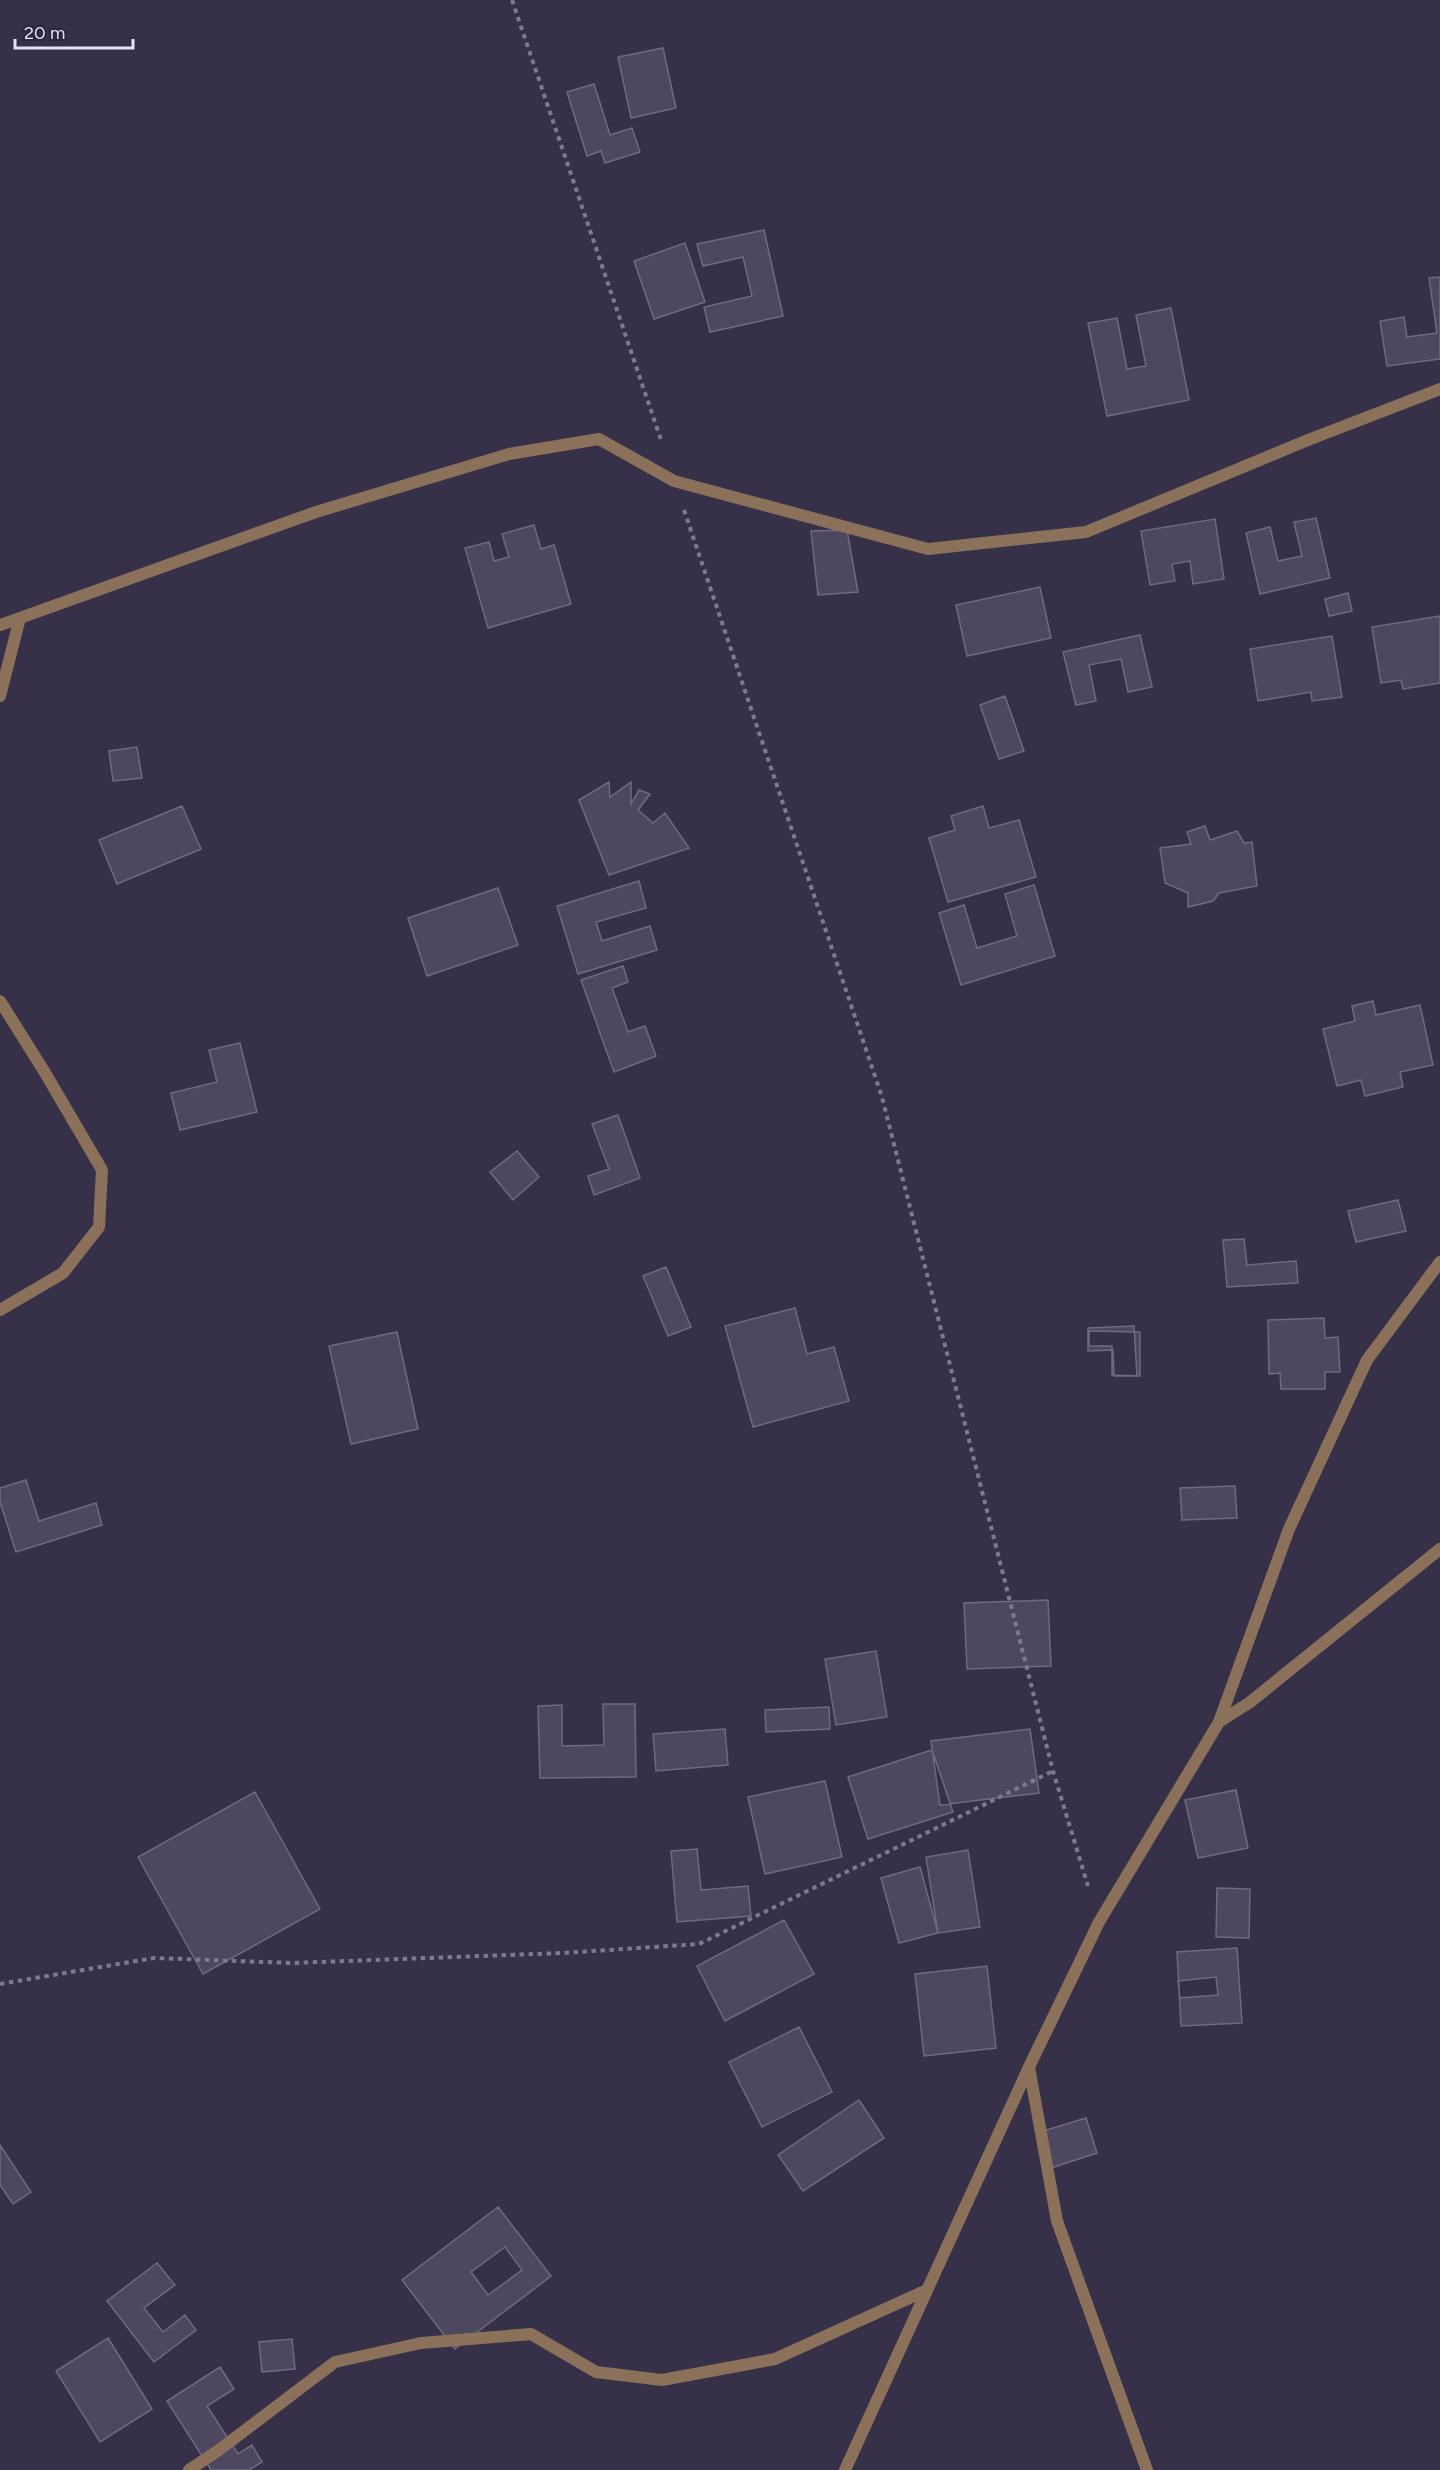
<svg xmlns="http://www.w3.org/2000/svg" width="1440" height="2470" font-family="Figtree,sans-serif">
<style>
.building{fill:#4d4860;stroke:#6e6a84;stroke-width:1.5;fill-rule:evenodd}
.lines{fill:none;stroke-linecap:round;stroke-linejoin:round}
.path{stroke:#7e7a8d;stroke-width:4;stroke-dasharray:4.5 4.5;stroke-linecap:butt}
.minor{stroke:#8c715a;stroke-width:12}
</style>
<rect width="100%" height="100%" fill="#363148"/>
<!-- building -->
<path class="building" d="M663 48 676 108 631 118 618 57Z
M594 84 610 135 632 128 640 152 605 163 601 151 587 156 567 92Z
M764 230 783 316 710 332 704 307 752 296 743 257 703 266 697 244Z
M685 243 705 302 654 319 634 261Z
M1440 277V359L1387 366 1380 321 1404 317 1407 337 1437 333 1429 278Z
M1171 308 1189 400 1107 416 1088 323 1117 318 1127 369 1146 366 1136 315Z
M1316 518 1330 578 1260 594 1246 533 1270 527 1278 561 1302 556 1294 522Z
M1215 519 1224 579 1193 584 1190 561 1172 564 1175 581 1150 585 1141 531Z
M534 525 541 549 554 545 571 604 488 628 465 548 489 542 494 561 509 557 502 534Z
M847 530 858 592 818 595 811 531Z
M1040 587 1051 638 967 656 956 605Z
M1348 593 1352 611 1329 616 1325 599Z
M1440 616V683L1403 689 1401 680 1381 683 1372 627Z
M1140 635 1152 687 1128 692 1121 659 1089 665 1096 701 1076 705 1063 652Z
M1332 636 1342 697 1312 701 1311 692 1258 701 1250 649Z
M1005 696 1024 751 999 759 980 705Z
M137 747 142 778 113 781 109 751Z
M609 782 610 797 631 782V804L639 790 650 794 638 810 653 823 665 813 689 848 609 875 579 800Z
M182 806 201 849 117 884 99 840Z
M983 806 989 828 1019 820 1036 877 948 902 929 838 955 830 951 816Z
M1205 826 1210 840 1237 831 1244 843 1252 842 1257 886 1219 893 1213 901 1188 907V893L1165 883 1160 848 1191 844 1187 832Z
M639 881 646 908 596 922 602 941 650 926 657 950 578 974 557 906Z
M1034 885 1055 956 961 985 939 913 964 905 977 948 1017 936 1005 894Z
M498 888 518 945 427 976 408 918Z
M623 966 628 982 612 988 628 1032 645 1026 656 1056 614 1072 581 980Z
M1373 1001 1376 1015 1420 1005 1433 1065 1400 1072 1403 1087 1365 1096 1361 1080 1337 1086 1323 1029 1355 1021 1352 1006Z
M240 1043 257 1112 180 1130 171 1093 217 1082 209 1050Z
M618 1115 640 1178 594 1195 588 1176 609 1169 592 1124Z
M517 1151 539 1177 513 1200 490 1172Z
M1398 1200 1406 1231 1356 1242 1348 1211Z
M1244 1239 1247 1265 1296 1261 1298 1283 1227 1287 1223 1240Z
M666 1267 691 1327 668 1336 643 1276Z
M795 1308 807 1354 834 1347 849 1401 753 1427 725 1326Z
M1324 1318 1325 1338 1338 1337 1340 1372H1325V1389H1281L1280 1373 1269 1374 1268 1320Z
M1134 1326 1137 1376H1114L1113 1350 1088 1351V1328Z
M1089 1331 1140 1332V1376L1112 1375V1346H1089Z
M397 1332 418 1429 351 1444 329 1346Z
M26 1480 39 1521 96 1503 102 1525 16 1552 0 1502V1488Z
M1235 1486 1237 1518 1182 1520 1180 1488Z
M1048 1600 1051 1666 967 1669 964 1603Z
M876 1651 887 1717 836 1725 825 1659Z
M603 1704H635L636 1777 540 1778 538 1706 562 1705V1746L604 1745Z
M829 1707 830 1729 766 1732 765 1710Z
M725 1729 728 1765 656 1771 653 1734Z
M1030 1729 1039 1793 940 1805 931 1741Z
M932 1750 953 1812 868 1839 848 1777Z
M825 1781 842 1857 765 1874 748 1797Z
M1236 1790 1248 1848 1198 1858 1185 1800Z
M255 1792 320 1909 203 1974 138 1857Z
M697 1849 701 1890 748 1886 751 1916 677 1922 671 1851Z
M968 1850 980 1927 938 1933 926 1857Z
M920 1867 938 1933 899 1943 881 1878Z
M1217 1888 1250 1889 1249 1938 1216 1937Z
M784 1920 814 1974 725 2021 697 1966Z
M1237 1948 1242 2023 1181 2026 1177 1952Z
M987 1966 996 2048 924 2056 915 1974Z
M1216 1977 1218 1995 1180 1998 1178 1981Z
M799 2027 832 2092 762 2127 729 2062Z
M859 2100 884 2138 803 2191 778 2155Z
M1086 2118 1097 2153 1051 2168 1040 2132Z
M0 2145 31 2192 13 2204 0 2185Z
M498 2207 551 2276 455 2349 402 2280ZM505 2247 522 2270 488 2295 471 2272Z
M157 2263 175 2285 144 2308 163 2332 185 2315 196 2330 154 2362 107 2301Z
M108 2338 152 2409 100 2442 56 2371Z
M292 2339 295 2369 262 2372 259 2342Z
M220 2367 234 2389 207 2406 238 2454 252 2445 262 2462 249 2470H211L167 2401Z"/>
<g class="lines">
<!-- path -->
<path class="path" d="M512 0 662 443
M684 510 882 1097 1053 1771 1088 1886
M0 1984 154 1958 292 1963 563 1953 699 1944 1053 1771"/>
<!-- minor -->
<path class="minor" d="M0 625 316 512 509 454 599 439 674 481 928 549 1086 532 1308 440 1440 389
M0 696 20 618
M0 1001 44 1071 102 1170 99 1227 63 1273 0 1310
M1219 1722 1289 1529 1367 1360 1440 1262
M1029 2067 1057 2221 1147 2470
M189 2470 219 2450 335 2362 421 2343 531 2334 596 2372 662 2380 775 2359 927 2290
M845 2470 1029 2067 1099 1922 1219 1722 1249 1703 1440 1549"/>
</g>
<!-- scale -->
<path d="M15 39v9h118v-9" fill="none" stroke="#e6e3f2" stroke-width="3"/>
<text x="24" y="39" font-size="18" fill="#e6e3f2" stroke="#2c273d" stroke-width="4.5" paint-order="stroke">20 m</text>
</svg>
